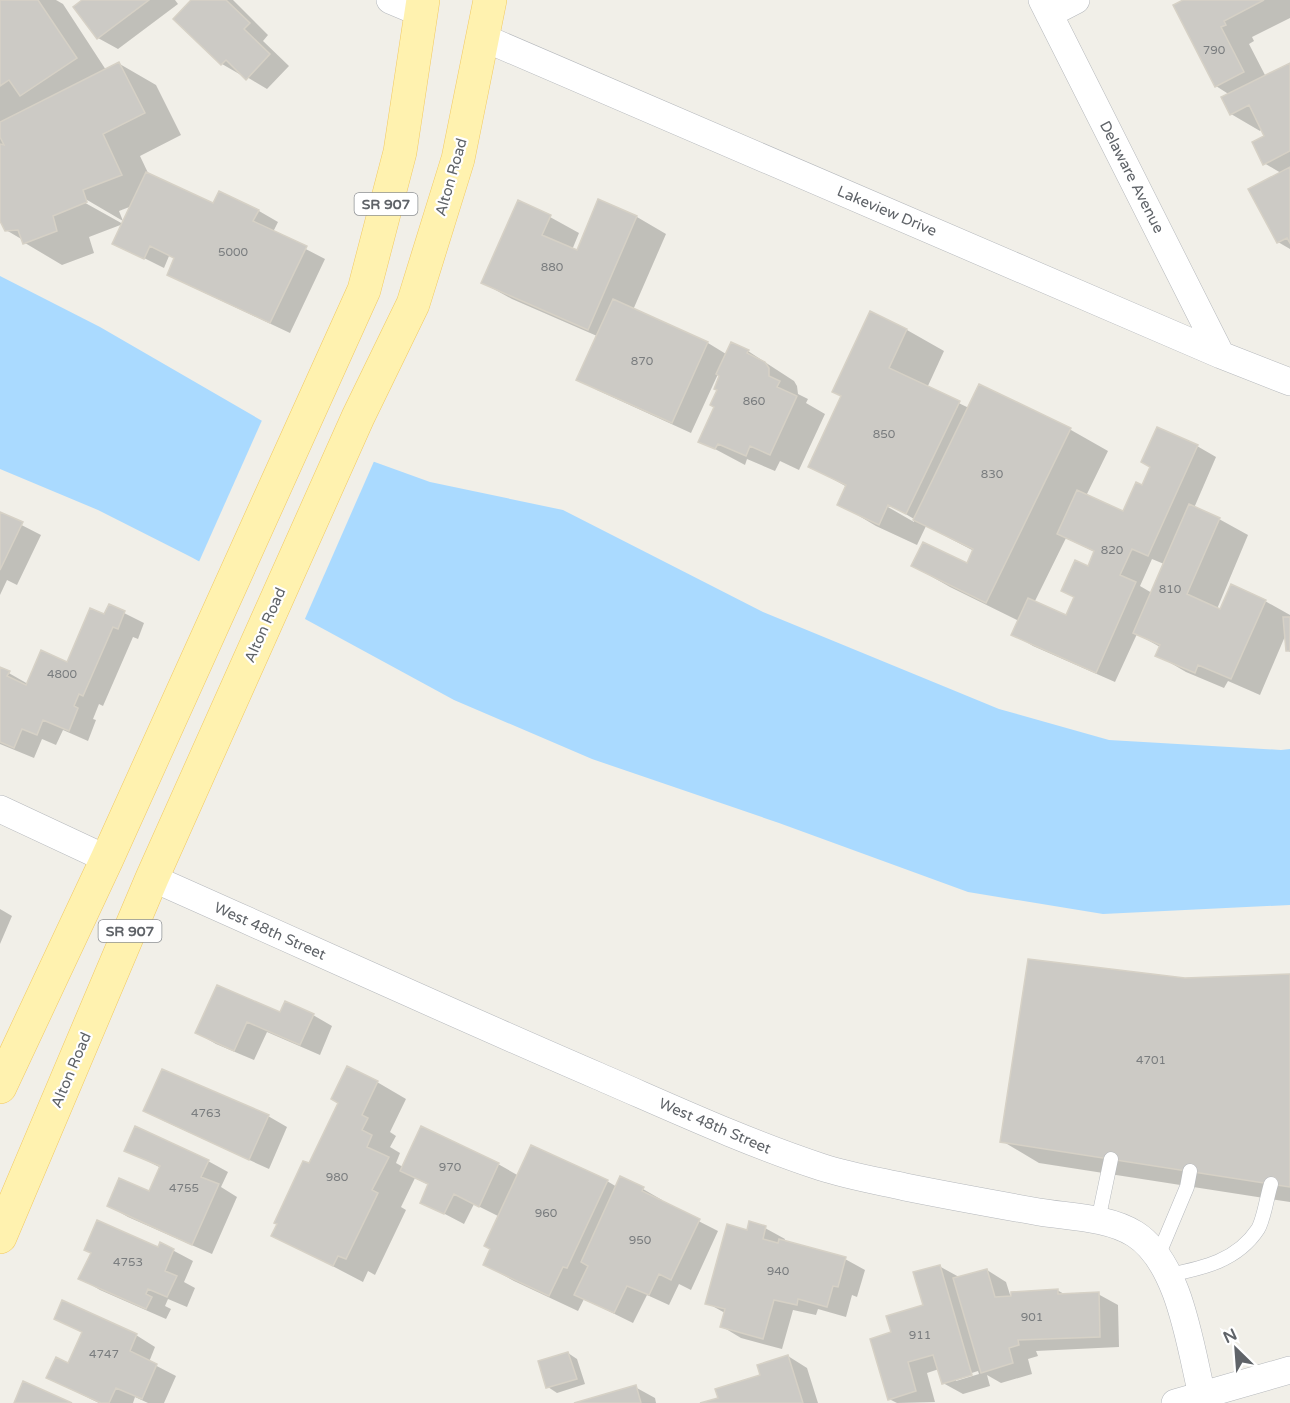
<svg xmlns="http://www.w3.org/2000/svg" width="1290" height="1403" font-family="'Varela Round',sans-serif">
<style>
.water{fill:#aadaff}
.pier{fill:#f1efe8}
.shadow{fill:#0003;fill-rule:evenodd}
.building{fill:#cccac5;stroke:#d6d1c6;stroke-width:1.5}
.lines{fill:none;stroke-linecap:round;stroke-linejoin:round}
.lane-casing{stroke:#b5b8bc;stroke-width:15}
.street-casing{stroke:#b5b8bc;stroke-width:28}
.primary-casing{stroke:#f2c960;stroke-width:34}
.lane{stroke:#fff;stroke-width:14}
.street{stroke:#fff;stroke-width:27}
.primary{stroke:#fff2af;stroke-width:33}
.labels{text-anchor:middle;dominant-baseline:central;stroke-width:4.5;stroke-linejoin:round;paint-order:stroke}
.number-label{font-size:12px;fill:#7a7d7f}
.shield{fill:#fff;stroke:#8f9295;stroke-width:1.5}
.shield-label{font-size:14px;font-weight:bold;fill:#5f6368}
.street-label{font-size:15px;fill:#5f6368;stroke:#fff}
</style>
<rect width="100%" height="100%" fill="#f1efe8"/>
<!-- water -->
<path class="water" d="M0 276 100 327 264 422 430 482 563 510 763 612 999 709 1109 740 1281 750 1290 749V905L1103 914 968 892 779 823 592 759 454 700 191 557 98 510 0 469Z"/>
<!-- pier -->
<path class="pier" d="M263 418 375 459 304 621 198 564Z"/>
<!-- shadow -->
<path class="shadow" d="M0 0H56L63 4 106 70 118 63 156 85 181 135 140 156 149 175 214 205 220 193 259 211 278 222 273 232 325 259 290 333 188 285 169 274 176 259 169 256 164 268 114 243 132 206 119 211 123 221 82 197 80 200 123 224 89 237 94 253 62 265 25 243 23 240 6 230 0 218Z
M85 0H175L178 4 118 49 98 38Z
M193 0H233L268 35 263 41 289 66 267 89 242 74 241 75 222 64Z
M1186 0H1290V18L1252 37 1254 41 1249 44 1266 77 1290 65V249L1278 242 1281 173 1264 163 1266 136 1262 129 1260 131 1231 114 1230 95 1216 86Z
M599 201 637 217 666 234 633 310 708 343 726 354 731 344 748 351 794 381 797 386 798 394 808 399 806 403 825 414 799 470 780 461 775 471 747 459 745 465 700 441 716 407 721 376 718 374 691 433 597 390 578 379 597 336 512 299 483 283 550 217 579 233 572 250 577 252Z
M871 313 907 330 944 351 927 388 969 408 980 386 1071 430 1108 451 1086 496 1124 513 1143 487 1197 446 1216 457 1194 508 1219 519 1248 535 1217 609 1221 611 1265 601 1290 615V652L1288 650 1286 634 1260 695 1228 681 1224 688 1186 672 1157 655 1160 647 1137 634 1115 682 1033 646 1013 634 1019 621 950 587 913 566 967 565 974 551 926 526 917 545 876 526 839 504 847 487 810 466 843 396ZM882 500 914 519V522L881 503ZM1066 538 1095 552 1067 617 1034 603ZM1152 559 1164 564 1152 593 1140 586Z
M0 514 41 535 17 585 7 580 0 595Z
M110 606 144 623 138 639 133 637 103 706 99 704 93 719 96 720 88 741 63 730 56 745 42 739 34 758 0 744V668L28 684 68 664 105 616Z
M0 909 12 916 0 944Z
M1290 975V1202L1039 1163 1002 1141 1185 980Z
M281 1014 313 1015 332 1026 320 1055 267 1032 254 1060 216 1044 197 1033Z
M377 1082 406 1099 390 1132 396 1136 390 1147 400 1153 396 1163 403 1167 498 1164 519 1176 607 1181 617 1187 621 1178 643 1189 662 1200 661 1202 718 1231 691 1290 679 1284 669 1305 647 1295 633 1323 584 1299 578 1311 514 1281 485 1265 492 1249 500 1217 474 1204 464 1224 422 1202 429 1185 415 1178 401 1207 406 1210 375 1275 368 1271 363 1282 273 1235 310 1165Z
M145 1110 268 1116 287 1127 269 1169 164 1121Z
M126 1150 208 1161 228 1172 221 1187 237 1197 212 1254 128 1217 109 1206 149 1193 161 1168Z
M765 1228 785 1239 784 1242 845 1259 865 1270 857 1297 852 1295 846 1317 818 1309 816 1315 793 1310 782 1349 741 1338 721 1326 725 1313 707 1303 748 1232Z
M161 1244 193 1261 184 1282 195 1288 187 1307 168 1299 165 1306 171 1309 166 1319 100 1290 80 1278 159 1249Z
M939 1266 959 1277 987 1270 1006 1282 1012 1301 1057 1290 1066 1295 1098 1294 1118 1305 1119 1347 1036 1351 1038 1356 1028 1359 1032 1374 1001 1383 987 1375 990 1386 963 1394 943 1383 939 1369 927 1373 935 1402 897 1403 889 1399 893 1333 925 1306ZM978 1371 979 1374 956 1381V1378Z
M56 1318 136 1335 155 1347 149 1362 176 1376 164 1403H148L135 1397 133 1403H99L48 1378 69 1365 83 1333Z
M568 1353 577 1359 585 1384 557 1393 548 1387Z
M788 1356 807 1368 818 1403H705L719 1399 762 1376Z
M635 1387 655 1398 656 1403H579Z"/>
<!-- building -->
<path class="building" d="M0 0H38L77 58 20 96 9 80 0 86Z
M82 0H149L97 39 73 7Z
M191 0H226L250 23 244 29 270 54 246 80 226 60 221 65 173 19Z
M1183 0H1264L1224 21 1226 25 1221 27 1244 72 1215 87 1173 5Z
M119 62 145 113 103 134 122 175 83 190 87 202 53 216 57 231 23 244 18 230 5 231 0 221V144L4 145 0 137V122Z
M1290 63V151L1263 165 1252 142 1264 136 1249 105 1230 115 1221 97Z
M1290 167V243L1287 238 1277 243 1248 189Z
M146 172 213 203 219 191 259 210 253 221 307 246 270 323 167 275 174 258 150 246 144 259 112 244Z
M598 199 637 216 588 330 481 283 518 200 551 215 542 235 577 250Z
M613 299 708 342 672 423 576 380Z
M870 311 907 329 889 368 960 401 906 514 888 505 879 525 837 505 846 485 808 467 841 396 832 392Z
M731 342 749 350 747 353 765 362 769 368V376L780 381 777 387 797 396 770 455 750 446 746 456 718 444 715 449 698 442 714 407 710 405 717 390 714 389 719 376 716 374Z
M979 384 1071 428 986 603 911 566 923 542 967 563 973 549 913 520Z
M1157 427 1198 445 1148 556 1132 549 1120 575 1136 582 1096 673 1011 635 1028 598 1066 615 1074 597 1061 591 1075 560 1088 566 1094 551 1057 534 1077 490 1123 511 1136 482 1142 485 1150 467 1141 462Z
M1189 504 1220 518 1187 594 1220 609 1231 584 1266 600 1231 679 1198 665 1195 673 1155 656 1160 645 1133 633Z
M0 512 23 522 0 570Z
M109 604 125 611 118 629 113 627 83 696 79 694 74 706 78 708 69 731 43 720 37 735 22 729 14 748 0 742V667L10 671 7 676 26 685 41 650 67 662 90 608 104 614Z
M1283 617H1290V651H1286Z
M1028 959 1185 978 1290 974V1187L1000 1142Z
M217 985 280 1012 285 1001 314 1014 300 1045 247 1022 234 1051 195 1033Z
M347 1066 378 1081 362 1115 368 1118 362 1130 372 1135 367 1147 389 1157 372 1190 378 1193 346 1259 338 1256 333 1266 271 1236 277 1224 274 1223 303 1161 309 1163 338 1103 331 1099Z
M162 1069 269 1115 249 1160 143 1111Z
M135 1126 209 1160 201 1177 219 1184 192 1245 107 1206 119 1178 149 1191 160 1166 124 1151Z
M421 1126 499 1163 479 1207 454 1194 444 1214 420 1203 428 1184 400 1171Z
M531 1145 608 1180 567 1268 563 1267 549 1296 483 1265 490 1249 484 1246Z
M620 1176 644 1187 642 1191 700 1219 671 1280 659 1274 649 1295 627 1286 614 1313 574 1295 588 1266 581 1262Z
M97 1220 158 1247 160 1242 174 1249 165 1271 177 1276 167 1297 148 1289 146 1294 152 1297 146 1309 78 1279 91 1253 84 1250Z
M749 1221 766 1226 763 1239 778 1243 779 1239 846 1257 838 1287 833 1286 827 1307 798 1299 797 1305 774 1300 763 1339 720 1327 725 1309 705 1304 727 1224 747 1230Z
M940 1265 972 1375 942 1384 933 1355 908 1362 916 1391 888 1400 870 1339 891 1332 886 1316 923 1305 913 1272Z
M987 1269 995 1297 1011 1296V1292L1058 1289V1294L1099 1292 1100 1337 1018 1340 1019 1345 1009 1348 1013 1363 981 1373 953 1278Z
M62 1300 137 1334 130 1351 157 1364 142 1399 116 1388 109 1403H101L46 1378 56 1357 68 1363 82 1332 54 1319Z
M568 1352 577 1379 546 1388 538 1361Z
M788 1355 803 1403H700L718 1398 715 1389 760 1375 757 1365Z
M23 1381 72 1403H14Z
M636 1385 641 1403H574Z"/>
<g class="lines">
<defs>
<path id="lane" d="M1098 1221 1111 1159
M1158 1256 1187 1187 1190 1171
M1169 1275C1203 1268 1237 1261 1258 1229 1264 1219 1267 1196 1271 1184"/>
<path id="street" d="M390 0 421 13
M1042 0 1221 355
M1049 14 1076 0
M484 38 1221 355 1290 382
M0 809 107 859
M152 878C301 944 449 1012 598 1076 672 1108 745 1142 821 1167 849 1176 878 1181 905 1187 950 1196 994 1204 1039 1212 1069 1217 1108 1217 1135 1234 1180 1263 1190 1346 1202 1395
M1175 1403 1290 1370"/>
<path id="primary" d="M0 1087 107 859 364 290 400 152 423 0
M0 1237 152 878 358 417 413 304 458 159 490 0"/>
</defs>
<!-- lane casing -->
<use href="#lane" class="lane-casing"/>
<!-- street casing -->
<use href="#street" class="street-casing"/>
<!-- primary casing -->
<use href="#primary" class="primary-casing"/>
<!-- lane -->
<use href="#lane" class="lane"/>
<!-- street -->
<use href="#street" class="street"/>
<!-- primary -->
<use href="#primary" class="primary"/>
</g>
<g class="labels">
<!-- number labels -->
<g class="number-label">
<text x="1214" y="50">790</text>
<text x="233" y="252">5000</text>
<text x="552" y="267">880</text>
<text x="642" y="361">870</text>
<text x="754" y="401">860</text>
<text x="884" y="434">850</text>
<text x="992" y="474">830</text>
<text x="1112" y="550">820</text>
<text x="1170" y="589">810</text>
<text x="62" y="674">4800</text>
<text x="1151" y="1060">4701</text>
<text x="206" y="1113">4763</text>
<text x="450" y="1167">970</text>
<text x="337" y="1177">980</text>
<text x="184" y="1188">4755</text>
<text x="546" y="1213">960</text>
<text x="640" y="1240">950</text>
<text x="128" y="1262">4753</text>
<text x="778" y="1271">940</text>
<text x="1032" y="1317">901</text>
<text x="920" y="1335">911</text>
<text x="104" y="1354">4747</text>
</g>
<!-- shield labels -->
<g class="shield">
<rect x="354.5" y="193" width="63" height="22" rx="4.5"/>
<rect x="98.5" y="920" width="63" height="22" rx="4.5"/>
</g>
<g class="shield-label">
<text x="386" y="204">SR 907</text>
<text x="130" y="931">SR 907</text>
</g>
<!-- street labels -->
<g class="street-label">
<text transform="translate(451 177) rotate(-74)">Alton Road</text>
<text transform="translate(1132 177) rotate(63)">Delaware Avenue</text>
<text transform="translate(887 211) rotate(23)">Lakeview Drive</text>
<text transform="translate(265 625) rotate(-66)">Alton Road</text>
<text transform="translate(270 931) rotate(24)">West 48th Street</text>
<text transform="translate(71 1070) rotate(-67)">Alton Road</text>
<text transform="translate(715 1126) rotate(23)">West 48th Street</text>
</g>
</g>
<!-- north arrow -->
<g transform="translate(1236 1349) rotate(335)" stroke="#ffffff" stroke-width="4.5" paint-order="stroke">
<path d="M0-4.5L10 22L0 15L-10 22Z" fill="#5f6368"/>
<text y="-9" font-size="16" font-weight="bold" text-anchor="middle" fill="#5f6368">N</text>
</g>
</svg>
